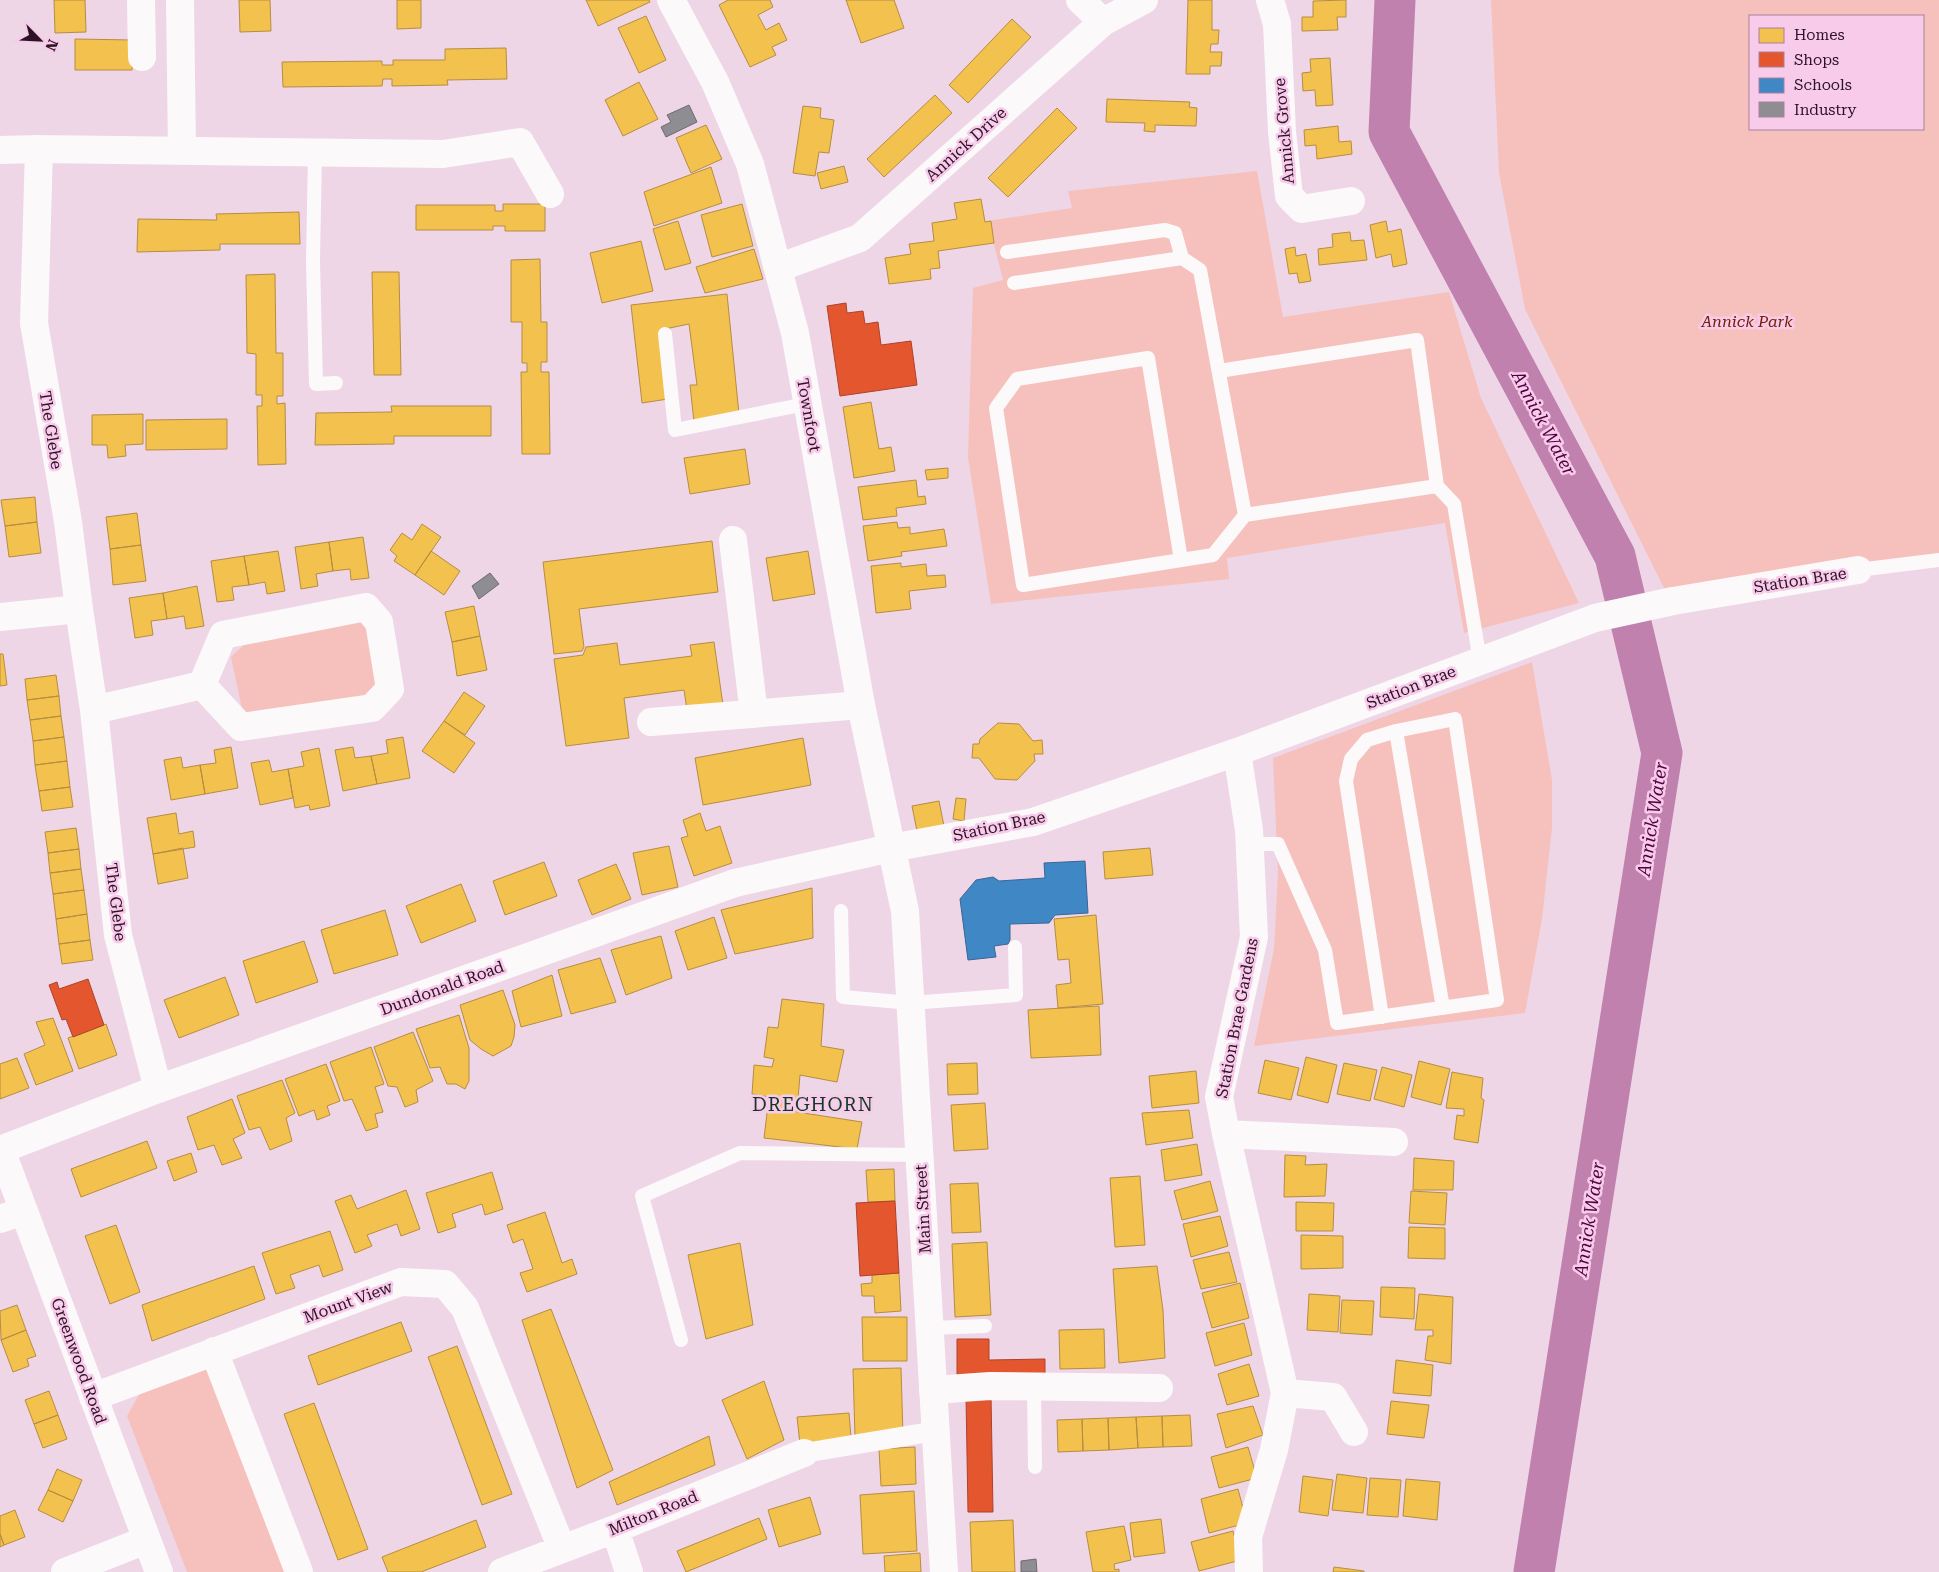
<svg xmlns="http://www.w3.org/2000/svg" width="1939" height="1572" font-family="'Roboto Serif',serif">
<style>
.green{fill:#f6c1bc;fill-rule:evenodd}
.homes{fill:#f2c14e;stroke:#b78c42}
.shops{fill:#e4572e;stroke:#ad422c}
.schools{fill:#3f88c5;stroke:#3a6595}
.industry{fill:#8d8d92;stroke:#706872}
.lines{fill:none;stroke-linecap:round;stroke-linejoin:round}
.river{stroke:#c181af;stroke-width:41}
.service{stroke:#fcf9fb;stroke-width:14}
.pedestrian{stroke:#fcf9fb;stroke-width:20}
.minor{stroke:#fcf9fb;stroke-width:28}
.secondary{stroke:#fcf9fb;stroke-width:28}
.labels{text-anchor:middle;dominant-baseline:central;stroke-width:5;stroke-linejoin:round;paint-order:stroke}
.street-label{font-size:16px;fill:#2d1226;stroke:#f8cbea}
.park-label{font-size:16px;font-style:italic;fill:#792000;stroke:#f8cbea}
.water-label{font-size:18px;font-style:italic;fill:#4e0040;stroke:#f8cbea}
.quarter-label{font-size:19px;letter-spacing:1px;fill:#103a25;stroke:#f8cbea}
</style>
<rect width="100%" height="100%" fill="#eed6e6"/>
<!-- green -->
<path class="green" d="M1375 0H1405V25Z
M1491 0H1939V553L1666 592 1525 309 1499 173ZM1750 16H1923V129H1750Z
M1257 171 1283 317 1449 292 1481 398 1579 603 1464 633 1445 523 1227 558 1229 579 991 604 968 457 973 288 1003 280 988 221 1072 208 1068 191Z
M357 621 375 628 383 682 370 699 243 714 231 657 248 641Z
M1532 662 1552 780V828L1542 919 1525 1013 1254 1046 1274 949 1278 873 1273 758Z
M208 1366 287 1572H187L127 1416 141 1391Z"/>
<!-- homes -->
<path class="homes" d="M54 0H85L86 32 55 33Z
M239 0H270L271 31 240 32Z
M397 0H421V28L397 29Z
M586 0H649L650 2 598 26Z
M728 0H770L773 7 758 15 766 30 779 23 787 40 772 47 776 55 750 67 719 5Z
M846 0H894L904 28 861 43Z
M1188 0H1212V30H1219L1218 44H1211L1210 52H1222L1221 66H1210V74H1186Z
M1346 0V17H1337L1338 30 1302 31V17H1313V1Z
M646 16 666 60 639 73 618 28Z
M1012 19 1031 37 968 103 949 85Z
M75 39 133 40 132 70H75Z
M506 48 507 79 447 80 448 85 392 86V79H383L382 86 283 87 282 62 382 61V65H393V60H445V49Z
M1330 58 1333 105 1316 106 1315 90 1303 91 1302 73 1311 72 1310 59Z
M639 82 658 119 623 136 605 100Z
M935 95 952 113 884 177 867 159Z
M1107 99 1190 102 1189 107 1197 108 1196 126 1155 125V132L1144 131 1145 123 1106 122Z
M803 106 821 108 820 118 834 120 829 153 819 152 815 176 793 173Z
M1057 108 1077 128 1008 197 988 178Z
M706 125 722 159 691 173 676 138Z
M1338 126 1339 142 1351 141 1352 154 1317 159 1316 145 1305 146 1304 130Z
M844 166 848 182 821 189 817 173Z
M711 167 722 203 654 226 644 192Z
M981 199 985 222 991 221 994 243 938 251 940 268 930 269 931 279 889 284 885 258 911 254 909 244 934 241 932 223 957 219 954 203Z
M503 204H545V231H505V226H493V230H416V205H495V211H503Z
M742 204 753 246 712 257 701 215Z
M299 212 300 244H220V250L137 252 138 219 217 220 216 214Z
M678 221 691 263 665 270 653 229Z
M1386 221 1388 232 1401 229 1407 264 1393 267 1391 254 1376 258 1370 225Z
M1350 232 1351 241 1364 240 1367 260 1319 265 1318 249 1333 247 1332 234Z
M641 241 653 291 602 303 590 253Z
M1295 247 1296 256 1306 254 1311 281 1299 283 1297 273 1289 274 1285 249Z
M754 249 763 279 705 293 696 267Z
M540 259 541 322H547V362H541V372H549L550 454H522L521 372H527V363H522V322H511V260Z
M372 272H399L401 375H374Z
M275 274 276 353H283V396H277V404L285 403 286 464 258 465 257 406H262V395H256V354L247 353 246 275Z
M727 294 739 414 694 422 690 385H697L689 324 660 330 668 399 642 403 631 305Z
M871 402 879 449 891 447 895 471 854 478 843 407Z
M391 406H491V436H394V444L315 445 316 413 392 412Z
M143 414V444L125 445 126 456 108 458 107 445H92V415Z
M227 419V449L146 450V420Z
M745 449 750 484 690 494 684 458Z
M948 468V478L927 480 925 470Z
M916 480 918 497 925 496 926 504 896 508 897 516 863 520 858 487Z
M35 497 37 522 5 526 1 500Z
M137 513 141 545 110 549 106 517Z
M37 522 41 553 9 557 5 526Z
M897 522 898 528 910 527V534L944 529 947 546 901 552 902 556 868 561 863 526Z
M422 524 441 537 415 575 394 561 397 556 390 550 402 533 412 540Z
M363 537 369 578 351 580 350 569 333 571 329 542Z
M712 541 718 592 579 609 584 647 582 651 554 654 543 562Z
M329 542 333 571 316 574 318 586 301 589 295 547Z
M141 545 146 581 113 585 110 549Z
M278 551 285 591 267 594 265 582 249 585 244 556Z
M431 551 460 571 444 595 415 575Z
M808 551 815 594 773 601 766 558Z
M244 556 249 585 232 587 234 600 217 602 211 561Z
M901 563V567L926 564 927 576 945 575 946 587 909 591 911 609 876 613 871 566Z
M197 586 204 626 186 629 184 616 167 619 163 593Z
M163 593 167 619 151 621 153 635 135 638 129 598Z
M474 606 480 636 452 642 445 612Z
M480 636 487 670 457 676 452 642Z
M714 642 723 705 687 710 684 690 624 698 629 738 566 746 554 659 583 655 586 647 617 643 620 665 692 656 690 645Z
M0 654H3L7 685 0 686Z
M56 675 59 696 27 700 25 679Z
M464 692 485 706 465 735 444 721Z
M59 696 61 716 30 720 27 700Z
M61 716 64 737 33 741 30 720Z
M444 721 475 743 454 773 422 751Z
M998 723 1019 724 1033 741 1042 740 1043 754H1034L1035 761 1017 780 995 779 979 758H972L973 744H979L980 739Z
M64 737 67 761 35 765 33 741Z
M403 737 410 778 377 784 371 756 388 753 386 740Z
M803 738 811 785 703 805 695 758Z
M231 747 238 788 205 794 200 765 216 763 214 750Z
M353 747 355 758 371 756 377 784 343 791 335 750Z
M319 748 330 806 310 810 309 805 295 808 288 769 304 766 301 752Z
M181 757 183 768 200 765 205 794 171 800 164 760Z
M269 760 272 772 288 769 293 798 260 805 251 763Z
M67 761 70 787 39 791 35 765Z
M70 787 73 807 42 811 39 791Z
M956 798 966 799 964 821 953 819Z
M939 801 944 826 917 831 912 806Z
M176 813 179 834 193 831 195 847 153 854 147 818Z
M700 813 706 831 720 826 732 863 694 876 681 838 688 836 683 820Z
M76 828 79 849 48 853 45 832Z
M669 846 678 887 642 895 633 853Z
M183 848 188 878 158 884 153 854Z
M1150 848 1153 875 1105 879 1103 852Z
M79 849 81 869 50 873 48 853Z
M544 862 557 896 505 915 493 881Z
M616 864 631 899 592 915 578 880Z
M81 869 84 890 53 894 50 873Z
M461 884 476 921 421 943 406 906Z
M812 888 813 938 735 954 721 910Z
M84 890 87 914 56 919 53 894Z
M385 910 398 955 334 974 321 930Z
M87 914 90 940 59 944 56 919Z
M1096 915 1103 1004 1058 1008 1056 985 1071 983 1069 959 1058 960 1054 919Z
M714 917 727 958 688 970 675 931Z
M661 936 672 978 626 995 611 950Z
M90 940 93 960 62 964 59 944Z
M304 941 318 982 256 1003 243 961Z
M600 958 616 1002 571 1014 558 970Z
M552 975 562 1016 521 1027 512 991Z
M225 977 239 1015 179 1038 164 1000Z
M503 990 515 1025 514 1037 511 1046 493 1056 481 1049 470 1040 460 1005Z
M782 999 824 1004 821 1046 844 1050 837 1082 800 1075 797 1112 862 1122 857 1149 764 1138 769 1097 752 1094 754 1065 772 1067 774 1059 764 1057 768 1027 778 1028Z
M1099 1006 1101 1055 1031 1058 1028 1010Z
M459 1015 469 1048V1081L465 1089 456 1084H447L440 1067 430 1068 416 1029Z
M53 1018 73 1071 36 1085 24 1054 45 1045 36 1022Z
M106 1024 117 1055 79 1069 68 1038Z
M413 1032 433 1081 416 1090 418 1102 405 1107 397 1087 388 1086 374 1047Z
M371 1047 384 1084 375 1087 383 1112 375 1114 378 1127 366 1131 352 1099 344 1101 330 1062Z
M1306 1057 1337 1065 1328 1103 1297 1095Z
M17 1058 29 1088 0 1099V1064Z
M1265 1060 1299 1068 1291 1100 1258 1093Z
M1419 1061 1450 1069 1441 1105 1411 1097Z
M977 1063 978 1094 948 1095 947 1064Z
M1344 1063 1377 1070 1370 1101 1337 1094Z
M326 1064 340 1101 327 1106 330 1115 317 1120 314 1110 299 1116 285 1079Z
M1382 1067 1412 1075 1404 1107 1374 1099Z
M1196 1071 1199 1103 1152 1108 1149 1076Z
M1452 1072 1483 1078 1481 1098 1484 1100 1478 1143 1454 1139 1457 1115 1464 1116V1109L1446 1108Z
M282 1080 295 1113 286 1118 292 1141 270 1150 260 1127 249 1130 237 1096Z
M232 1099 245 1133 233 1139 242 1158 222 1165 214 1145 198 1150 187 1117Z
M985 1103 988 1149 954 1151 951 1105Z
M1189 1110 1193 1138 1146 1145 1142 1113Z
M147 1141 157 1168 81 1197 71 1169Z
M1197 1144 1202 1175 1165 1181 1161 1150Z
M191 1153 197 1172 174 1181 167 1161Z
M1285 1155 1306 1156 1305 1165 1327 1164 1325 1196 1284 1197Z
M1414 1158 1454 1161 1453 1190H1413Z
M894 1169 895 1201 868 1202 866 1170Z
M492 1172 503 1209 485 1215 482 1204 452 1214 456 1227 438 1233 426 1193Z
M1140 1176 1145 1245 1115 1247 1110 1178Z
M1210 1181 1218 1211 1182 1220 1174 1191Z
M978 1183 981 1232 952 1233 950 1184Z
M406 1190 420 1229 401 1236 397 1224 367 1235 372 1246 355 1253 335 1201 351 1195 357 1209Z
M1411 1191 1447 1193 1445 1225 1409 1223Z
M1296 1202 1334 1203 1333 1231H1296Z
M545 1212 562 1263 572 1259 577 1274 527 1292 520 1273 533 1269 523 1239 513 1243 507 1225Z
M1220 1216 1228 1246 1191 1257 1183 1224Z
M116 1225 140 1292 110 1304 85 1236Z
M1409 1227 1445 1228V1259L1408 1258Z
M330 1231 343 1270 323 1277 319 1265 290 1275 295 1288 276 1294 262 1253Z
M1301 1235 1343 1236V1268L1301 1269Z
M987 1242 991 1315 955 1317 952 1244Z
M740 1243 753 1325 706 1339 688 1255Z
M1229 1252 1237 1282 1201 1289 1193 1260Z
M254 1266 265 1299 152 1341 142 1305Z
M1157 1266 1163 1310 1165 1358 1119 1363 1113 1269Z
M899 1273 901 1311 875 1313 874 1296H862L861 1284 872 1283V1275Z
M1240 1283 1249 1318 1212 1328 1202 1293Z
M1381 1287 1415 1288 1414 1319 1380 1317Z
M1309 1294 1340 1296 1338 1332 1307 1330Z
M1419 1294 1453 1297 1451 1364 1425 1360 1428 1336H1433V1330H1415Z
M1342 1300 1374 1301 1372 1335 1340 1333Z
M17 1305 26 1330 1 1340 0 1311Z
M551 1309 613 1470 577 1488 522 1320Z
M862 1317H907V1361H863Z
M401 1322 412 1351 318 1385 308 1356Z
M1244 1323 1252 1355 1215 1366 1206 1333Z
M1104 1329 1105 1368 1060 1369 1059 1330Z
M26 1330 36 1356 27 1359 29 1366 13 1372 1 1340Z
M457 1346 512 1494 482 1505 428 1357Z
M1396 1360 1433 1365 1431 1396 1393 1393Z
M1249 1364 1259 1396 1227 1405 1218 1374Z
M901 1368 903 1436 855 1437 853 1369Z
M764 1381 784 1440 747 1459 722 1400Z
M49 1391 58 1415 34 1424 25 1400Z
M1391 1401 1429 1405 1424 1438 1387 1434Z
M314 1403 368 1549 338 1560 284 1414Z
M1253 1406 1263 1435 1226 1448 1217 1414Z
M849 1413 851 1437 800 1444 797 1417Z
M58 1415 67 1439 43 1448 34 1424Z
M1190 1415 1192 1446 1163 1447 1162 1416Z
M1162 1416 1163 1447 1138 1448 1136 1417Z
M1136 1417 1138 1448 1109 1450 1108 1418Z
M1108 1418 1109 1450 1083 1451 1082 1419Z
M1082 1419 1083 1451 1058 1452 1057 1420Z
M709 1436 715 1465 617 1505 609 1482Z
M915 1447 916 1484 881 1486 879 1449Z
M1248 1447 1257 1478 1219 1488 1211 1457Z
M57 1469 82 1480 73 1501 48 1490Z
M1337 1474 1367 1478 1363 1513 1332 1510Z
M1303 1476 1333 1480 1328 1516 1299 1512Z
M1370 1478 1401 1480 1398 1517 1367 1515Z
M1406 1479 1440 1482 1437 1520 1403 1516Z
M1238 1489 1247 1523 1209 1533 1201 1499Z
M48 1490 73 1501 63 1522 38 1510Z
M914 1491 917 1551 863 1554 860 1495Z
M810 1497 821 1534 779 1547 768 1510Z
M15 1510 25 1537 4 1545 0 1534V1516Z
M759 1518 767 1539 686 1572 677 1551Z
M1161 1519 1165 1553 1134 1557 1130 1523Z
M476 1520 486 1547 421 1572H388L382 1557Z
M1013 1520 1015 1572H972L970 1522Z
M1124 1526 1131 1560 1114 1564 1115 1570 1119 1569V1572H1093L1086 1532Z
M1233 1531 1241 1560 1199 1571 1191 1542Z
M0 1534 4 1545 0 1547Z
M920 1553 921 1572H885L884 1556Z
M1334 1567 1364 1571V1572H1333Z"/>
<!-- shops -->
<path class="shops" d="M846 303 847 313 863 311 865 324 878 322 881 345 911 341 917 385 840 396 827 306Z
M88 979 104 1025 73 1037 66 1019 62 1020 49 985 57 982 59 989Z
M895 1201 899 1273 860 1276 856 1203Z
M957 1339H989V1360L1045 1359V1381L957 1382Z
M991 1395 993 1512H968L966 1396Z"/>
<!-- schools -->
<path class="schools" d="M1085 861 1088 913 1055 915 1049 923 1010 924V940L1008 944 994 946 996 957 968 960 960 899 976 880 993 877 999 881 1045 878 1044 863Z"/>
<!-- industry -->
<path class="industry" d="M689 105 697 122 666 137 661 127 671 122 667 115Z
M490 573 499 584 479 599 472 586Z
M1036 1559 1037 1572H1021V1561Z"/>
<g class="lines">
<!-- river -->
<path class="river" d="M1395 0 1389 132 1615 556 1662 753 1534 1572"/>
<!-- service -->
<path class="service" d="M315 151 313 261 316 384 336 383
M1007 252 1165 230 1175 233 1182 258
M1014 283 1182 258 1200 270 1245 515
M665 334 675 430 806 404
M1219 371 1417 340 1437 486
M1181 560 1148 358 1017 379 996 408 1023 585 1213 555 1245 515 1437 486 1454 504 1480 661
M1858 570 1939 560
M1396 731 1443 1008
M1249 844H1278L1325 950 1337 1023 1497 1000 1455 719 1396 731 1367 740 1351 759 1346 781 1382 1017
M841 911 843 997 911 1003 1016 995 1015 947
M930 1328 985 1326
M681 1340 642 1196 740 1153 920 1155
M1034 1388 1035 1467"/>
<!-- pedestrian -->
<path class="pedestrian" d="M804 1453 936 1431"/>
<!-- minor -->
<path class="minor" d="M141 0 142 57
M180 0 182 151
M1080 0 1103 22
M1270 0 1277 24 1282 132 1289 196 1302 209 1351 201
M39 149 34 323 68 522 79 609 94 710 118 935 158 1089
M0 150 39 149 443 154 520 142 550 194
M778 268 860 238 1103 22 1144 0
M733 540 754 714
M366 607 379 622 390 689 372 708 241 727 202 685 223 635Z
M0 617 79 609
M94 710 202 685
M651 722 861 705
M1237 752 1249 830 1254 937 1219 1097 1226 1134 1285 1393 1274 1450 1248 1537 1249 1572
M891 848 1033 822 1237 752 1595 618 1673 601 1858 570
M1226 1134 1394 1142
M1 1150 159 1572
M0 1219 23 1211
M214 1351 299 1572
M933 1390 990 1386 1159 1388
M1285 1393 1333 1397 1354 1432
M93 1397 401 1282 445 1284 465 1308 562 1549
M615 1529 629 1572
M65 1572 146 1540
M502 1572 615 1529 804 1453"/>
<!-- secondary -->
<path class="secondary" d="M671 0 715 82 750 164 795 333 861 705 905 911 944 1572
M0 1150 158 1089 735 883 891 848"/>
</g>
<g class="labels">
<!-- street labels -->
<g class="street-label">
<text transform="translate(1284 131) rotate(-95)">Annick Grove</text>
<text transform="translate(966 144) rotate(-42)">Annick Drive</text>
<text transform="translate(809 415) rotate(80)">Townfoot</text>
<text transform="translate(51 430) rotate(81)">The Glebe</text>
<text transform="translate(1800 580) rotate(-9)">Station Brae</text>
<text transform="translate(1411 687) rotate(-21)">Station Brae</text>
<text transform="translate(999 826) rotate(-12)">Station Brae</text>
<text transform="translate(116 902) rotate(83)">The Glebe</text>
<text transform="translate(442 988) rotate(-20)">Dundonald Road</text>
<text transform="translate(1237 1018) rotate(-79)">Station Brae Gardens</text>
<text transform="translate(923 1209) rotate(-93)">Main Street</text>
<text transform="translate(348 1302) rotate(-20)">Mount View</text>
<text transform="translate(79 1361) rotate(70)">Greenwood Road</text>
<text transform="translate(653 1513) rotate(-22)">Milton Road</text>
</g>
<!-- park labels -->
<g class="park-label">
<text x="1747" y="321">Annick Park</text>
</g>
<!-- water labels -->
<g class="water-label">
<text transform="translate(1544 423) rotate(62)">Annick Water</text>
<text transform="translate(1652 819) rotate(-81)">Annick Water</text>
<text transform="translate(1589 1219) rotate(-81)">Annick Water</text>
</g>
<!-- quarter labels -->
<g class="quarter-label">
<text x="813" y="1104">DREGHORN</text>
</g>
</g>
<!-- legend -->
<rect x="1749" y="15" width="175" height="115" fill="#f8cbea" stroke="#a7819c"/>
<rect x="1759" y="28" width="25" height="15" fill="#f2c14e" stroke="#a7819c"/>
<text x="1794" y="40" font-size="15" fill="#2d1226">Homes</text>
<rect x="1759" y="52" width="25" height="15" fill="#e4572e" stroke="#a7819c"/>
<text x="1794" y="65" font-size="15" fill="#2d1226">Shops</text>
<rect x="1759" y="78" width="25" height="15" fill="#3f88c5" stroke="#a7819c"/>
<text x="1794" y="90" font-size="15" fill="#2d1226">Schools</text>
<rect x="1759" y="102" width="25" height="15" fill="#8d8d92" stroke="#a7819c"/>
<text x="1794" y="115" font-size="15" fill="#2d1226">Industry</text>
<!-- north arrow -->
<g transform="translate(40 40) rotate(114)" stroke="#f8cbea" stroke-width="4" paint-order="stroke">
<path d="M0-4L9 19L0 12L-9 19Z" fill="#2d1226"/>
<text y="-8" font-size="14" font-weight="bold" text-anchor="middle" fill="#2d1226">N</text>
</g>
</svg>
